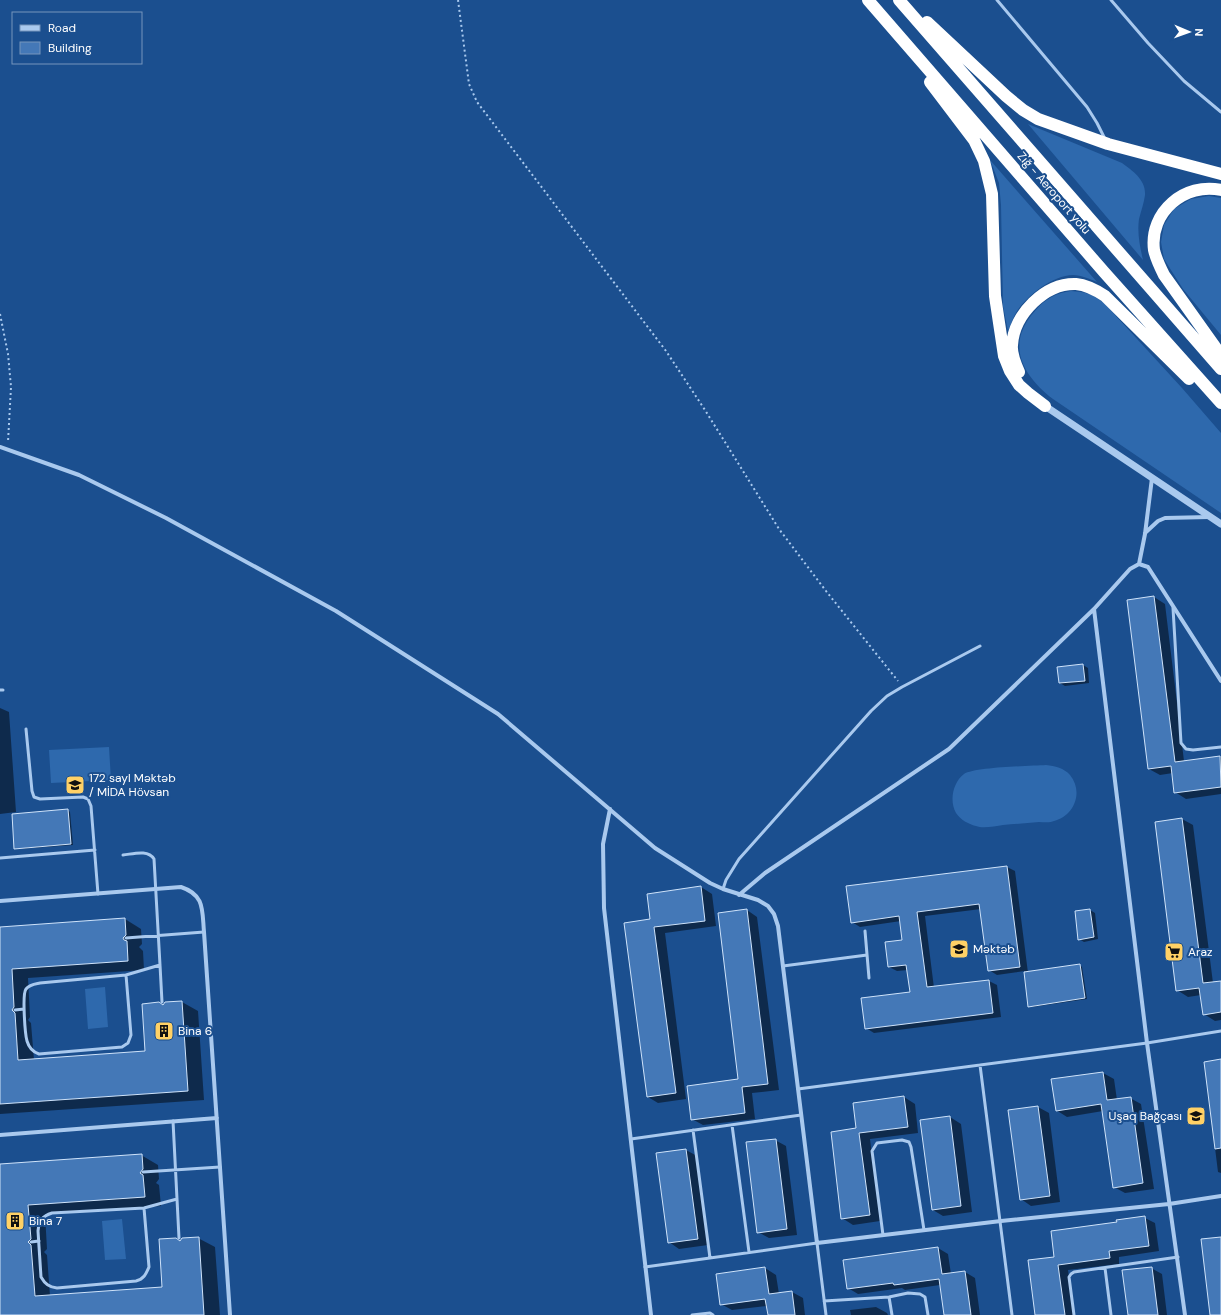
<svg xmlns="http://www.w3.org/2000/svg" width="1221" height="1315" font-family="'DM Sans',sans-serif">
<style>
.grass{fill:#2e69ad}
.shadow{fill:#0007}
.building{fill:#4478b7;stroke:#cfe3fa}
.lines{fill:none;stroke-linecap:round;stroke-linejoin:round}
.path{stroke:#a9c9ee;stroke-width:2;stroke-dasharray:2 3;stroke-linecap:butt}
.service{stroke:#a9c9ee;stroke-width:3}
.minor{stroke:#a9c9ee;stroke-width:4}
.tertiary{stroke:#a9c9ee;stroke-width:7}
.motorway{stroke:#fff;stroke-width:12}
.labels{text-anchor:middle;dominant-baseline:central;stroke-width:4;stroke-linejoin:round;paint-order:stroke}
.street-label{font-size:12px;fill:#fff;stroke:#1b4f8f}
.poi-label{font-size:12px;fill:#fff;stroke:#1b4f8f;text-anchor:start}
</style>
<rect width="100%" height="100%" fill="#1b4f8f"/>
<!-- grass -->
<path class="grass" d="M1028 124 1122 163C1133 171 1146 180 1145 195 1144 203 1141 211 1139 219 1137 233 1140 247 1143 260Z
M990 160 1097 282C1090 279 1081 275 1073 275 1053 275 1028 295 1017 311 1013 317 1011 325 1008 331L1003 306 1001 205 999 183Z
M1209 196 1221 198V335L1183 289 1164 259 1161 242 1164 225 1174 209 1191 199Z
M1071 291C1086 292 1092 294 1104 303L1182 388 1221 433V513L1053 399C1022 375 1005 344 1035 311 1045 299 1056 293 1071 291Z
M109 747 111 780 51 783 49 750Z
M1046 765C1055 766 1064 768 1070 775 1084 792 1074 816 1054 821 1050 823 1044 822 1039 822 1027 823 1015 824 1003 825 995 826 983 829 976 826 968 824 961 820 956 813 949 801 953 782 964 774 975 767 1030 766 1046 765Z
M105 987 108 1027 88 1029 85 989Z
M122 1219 126 1259 105 1260 102 1221Z"/>
<!-- shadow -->
<path class="shadow" d="M1154 597 1165 604 1184 761 1219 757 1221 758V794L1186 799 1175 792 1173 773 1160 775 1149 769Z
M1083 665 1088 668 1089 683 1065 686 1060 683Z
M0 708 9 712 16 812 0 814Z
M68 810 70 812 73 845 18 849 15 848Z
M1182 819 1193 825 1213 983 1221 982V1020L1215 1021 1204 1014 1201 995 1188 997 1177 990Z
M1007 867 1015 871 1028 973 1080 965 1082 967 1087 999 1032 1007 1029 1006 1025 971 997 975 989 970 981 909 925 916 934 988 989 981 997 985 1001 1017 874 1033 866 1028 911 993 908 970 897 971 889 967 903 941 901 921 860 927 852 922 847 887Z
M701 887 712 894 716 926 665 933 686 1099 658 1103 648 1097 651 920Z
M747 910 757 917 779 1090 752 1093 755 1119 703 1125 692 1119 739 1080Z
M1090 910 1095 913 1098 939 1084 942 1079 939Z
M125 919 141 929 142 944 139 947 143 951 144 970 28 978 30 1017 28 1020 31 1023 34 1060 146 1052 163 1006 182 1002 198 1011 204 1100 0 1114V928Z
M1221 1060V1173L1218 1172 1209 1100Z
M1103 1073 1114 1079 1117 1100 1130 1098 1141 1104 1154 1189 1125 1193 1114 1187 1103 1111 1067 1117 1056 1110Z
M904 1097 915 1104 918 1133 870 1139 880 1221 853 1225 842 1218 857 1129Z
M1038 1107 1049 1113 1060 1202 1031 1206 1021 1199 1009 1111Z
M950 1117 961 1124 972 1212 943 1216 933 1210Z
M775 1140 786 1146 797 1235 769 1238 758 1232Z
M686 1150 697 1156 708 1245 679 1249 669 1242Z
M141 1155 158 1165 159 1179 156 1183 159 1185 161 1206 45 1214 47 1249 44 1252 47 1255 50 1296 163 1288 180 1242 198 1238 215 1247 220 1315H0V1165Z
M1145 1218 1155 1223 1159 1251 1119 1257V1264L1068 1270 1074 1315H1036L1056 1258 1118 1223Z
M938 1248 948 1254 951 1274 965 1272 975 1278 980 1315H945L940 1285 905 1290 902 1288 858 1294 848 1288 844 1260Z
M765 1268 776 1275 779 1294 792 1292 803 1298 805 1315H769L767 1306 732 1310 721 1304 717 1275Z
M1151 1268 1162 1274 1167 1315H1129Z
M876 1307 887 1313 888 1315H851L850 1310Z"/>
<!-- building -->
<path class="building" d="M1154 596 1175 762 1220 756 1221 787 1174 793 1171 766 1148 769 1127 600Z
M1083 664 1085 681 1059 683 1057 667Z
M68 809 71 844 14 849 12 814Z
M1182 818 1203 983 1221 981V1012L1203 1015 1199 988 1176 991 1155 822Z
M1007 866 1020 967 988 971 979 904 917 912 927 987 989 980 993 1013 865 1029 861 998 910 992 906 965 888 967 885 942 902 940 899 916 851 923 846 886Z
M701 886 705 921 654 927 676 1093 647 1097 624 923 650 919 647 894Z
M747 909 768 1084 742 1087 745 1113 691 1120 687 1086 738 1079 718 913Z
M1090 909 1094 937 1078 940 1075 911Z
M125 918 126 935 123 938 124 940 127 941 128 961 12 969 14 1007 12 1010 15 1013 18 1060 145 1051 142 1004 159 1002 163 1005 165 1002 182 1001 188 1091 0 1104V927Z
M1080 964 1085 998 1028 1007 1024 972Z
M1221 1059V1148L1215 1149 1204 1062Z
M1103 1072 1107 1100 1131 1097 1143 1183 1113 1188 1101 1104 1056 1111 1051 1079Z
M904 1096 908 1127 859 1133 870 1215 841 1219 831 1132 856 1128 853 1103Z
M1038 1106 1050 1196 1020 1200 1008 1110Z
M950 1116 961 1206 932 1210 920 1120Z
M776 1139 787 1229 757 1233 746 1142Z
M686 1149 698 1239 668 1243 656 1153Z
M142 1154 143 1169 140 1173 143 1175 145 1197 28 1205 31 1239 28 1242 31 1245 35 1296 162 1287 159 1239 176 1238 180 1241 182 1238 199 1237 204 1315H0V1164Z
M1145 1216 1149 1246 1109 1251 1110 1258 1058 1265 1065 1315H1035L1028 1260 1054 1257 1051 1231 1117 1222 1116 1220Z
M1221 1237V1315H1210L1201 1239Z
M938 1247 942 1274 965 1271 971 1315H944L939 1279 894 1285 893 1283 847 1289 843 1260Z
M765 1267 769 1294 792 1291 795 1315H768L765 1299 720 1305 716 1274Z
M1152 1267 1158 1315H1128L1122 1270Z"/>
<g class="lines">
<!-- path -->
<path class="path" d="M458 0 469 84 477 102 666 351 705 410 779 529 826 591 898 681
M0 314 8 354 11 387 8 442"/>
<!-- service -->
<path class="service" d="M997 0 1087 107 1097 123 1105 139
M1111 0 1148 43 1184 81 1221 112
M1173 608 1181 743 1186 749 1193 750 1221 747
M0 690H3
M26 729 32 791 34 797 40 799 83 797 88 799 91 806 98 894
M123 855C133 854 148 849 154 859L160 965 126 975 131 1035 128 1043 122 1047 39 1054C33 1052 29 1048 27 1041 25 1034 22 994 26 989 30 984 35 984 40 983L126 975
M0 858 95 850
M723 889 726 880 739 859 871 711 887 696 902 687 980 646
M865 931 869 978
M126 938 204 932
M160 965 162 1002
M783 966 867 955
M15 1010 24 1009
M980 1065 1012 1315
M798 1089 1147 1043 1221 1031
M732 1125 749 1252
M693 1130 710 1258
M631 1139 801 1115
M143 1172 220 1167
M177 1199 179 1238
M144 1208 149 1267C146 1274 144 1279 136 1281L57 1288C49 1287 45 1284 41 1277L38 1231C39 1221 42 1216 52 1213L144 1208 177 1199 173 1121
M883 1235 872 1151 877 1143 902 1140 909 1142 911 1147 924 1230
M31 1242 39 1241
M645 1267 817 1243 826 1315
M1105 1268 1111 1315
M889 1297 892 1315
M824 1301 889 1297 908 1293 920 1294 925 1297 928 1315
M692 1315 710 1313 713 1315
M1074 1315 1069 1277 1071 1274 1074 1272 1178 1257"/>
<!-- minor -->
<path class="minor" d="M0 447 79 475 166 518 336 611 498 714 655 848 710 883 723 889 758 900 768 906 774 914 778 926 817 1243 1001 1221 1169 1204 1221 1196
M1145 533 1158 521 1165 518 1209 517
M1139 564 1145 534 1152 478
M1094 609 1147 1043 1185 1315
M610 809 603 844 604 908 651 1315
M739 895 765 873 949 749 1094 609 1130 569 1139 564 1148 567 1221 681
M0 901 181 887C205 895 202 910 204 932L230 1315
M0 1135 217 1118"/>
<!-- tertiary -->
<path class="tertiary" d="M1045 406 1221 524"/>
<!-- motorway -->
<path class="motorway" d="M868 0 1104 272 1221 403
M899 0 1221 369
M927 22 1006 96 1023 110 1038 119 1108 144 1221 174
M930 82 974 140 984 161 992 194 995 296 1004 356 1010 371 1019 385 1028 393 1045 406
M1221 190C1185 182 1149 212 1154 250 1156 259 1160 267 1164 275L1221 355
M1019 372C1015 363 1011 354 1012 345 1014 314 1045 283 1076 284 1087 285 1096 290 1105 296L1189 379"/>
</g>
<!-- icons -->
<defs>
<symbol id="school-square" viewBox="-11 -11 22 22"><rect x="-9" y="-9" width="18" height="18" rx="4" fill="#ffd166" stroke="#1b4f8f"/><path d="M0-5L7-2L0 1L-7-2ZM-4 1L0 2.5L4 1V4Q0 6-4 4Z" fill="#111"/></symbol>
<symbol id="supermarket-square" viewBox="-11 -11 22 22"><rect x="-9" y="-9" width="18" height="18" rx="4" fill="#ffd166" stroke="#1b4f8f"/><path d="M-6-5.5h2.5l.6 2H6L4.5 2H-2.5L-4.4-4H-6ZM-1.5 3.2a1.3 1.3 0 1 0 .1 0ZM3 3.2a1.3 1.3 0 1 0 .1 0Z" fill="#111"/></symbol>
<symbol id="building-square" viewBox="-11 -11 22 22"><rect x="-9" y="-9" width="18" height="18" rx="4" fill="#ffd166" stroke="#1b4f8f"/><path d="M-4-6H4V6H1V3H-1V6H-4ZM-2.5-4.3h1.7v1.8h-1.7ZM.8-4.3h1.7v1.8H.8ZM-2.5-1h1.7V.8h-1.7ZM.8-1h1.7V.8H.8Z" fill="#111"/></symbol>
</defs>
<g fill-rule="evenodd">
<use href="#school-square" x="64" y="774" width="22" height="22"/>
<use href="#school-square" x="948" y="938" width="22" height="22"/>
<use href="#supermarket-square" x="1163" y="941" width="22" height="22"/>
<use href="#building-square" x="153" y="1020" width="22" height="22"/>
<use href="#school-square" x="1185" y="1105" width="22" height="22"/>
<use href="#building-square" x="4" y="1210" width="22" height="22"/>
</g>
<g class="labels">
<!-- street labels -->
<g class="street-label">
<text transform="translate(1054 193) rotate(49)">Zığ - Aeroport yolu</text>
</g>
<!-- poi labels -->
<g class="poi-label">
<text x="89" y="778">172 sayl Məktəb<tspan x="89" dy="14">/ MİDA Hövsan</tspan></text>
<text x="973" y="949">Məktəb</text>
<text x="1188" y="952">Araz</text>
<text x="178" y="1031">Bina 6</text>
<text x="1182" y="1116" text-anchor="end">Uşaq Bağçası</text>
<text x="29" y="1221">Bina 7</text>
</g>
</g>
<!-- legend -->
<rect x="12" y="12" width="130" height="52" fill="#1b4f8f" stroke="#7695bc"/>
<rect x="20" y="25" width="20" height="6" fill="#a9c9ee" stroke="#7695bc"/>
<text x="48" y="32" font-size="12" fill="#ffffff">Road</text>
<rect x="20" y="42" width="20" height="12" fill="#4478b7" stroke="#7695bc"/>
<text x="48" y="52" font-size="12" fill="#ffffff">Building</text>
<!-- north arrow -->
<g transform="translate(1189 32) rotate(92)" stroke="#1b4f8f" stroke-width="3" paint-order="stroke">
<path d="M0-3L7 15L0 10L-7 15Z" fill="#ffffff"/>
<text y="-6" font-size="11" font-weight="bold" text-anchor="middle" fill="#ffffff">N</text>
</g>
</svg>
